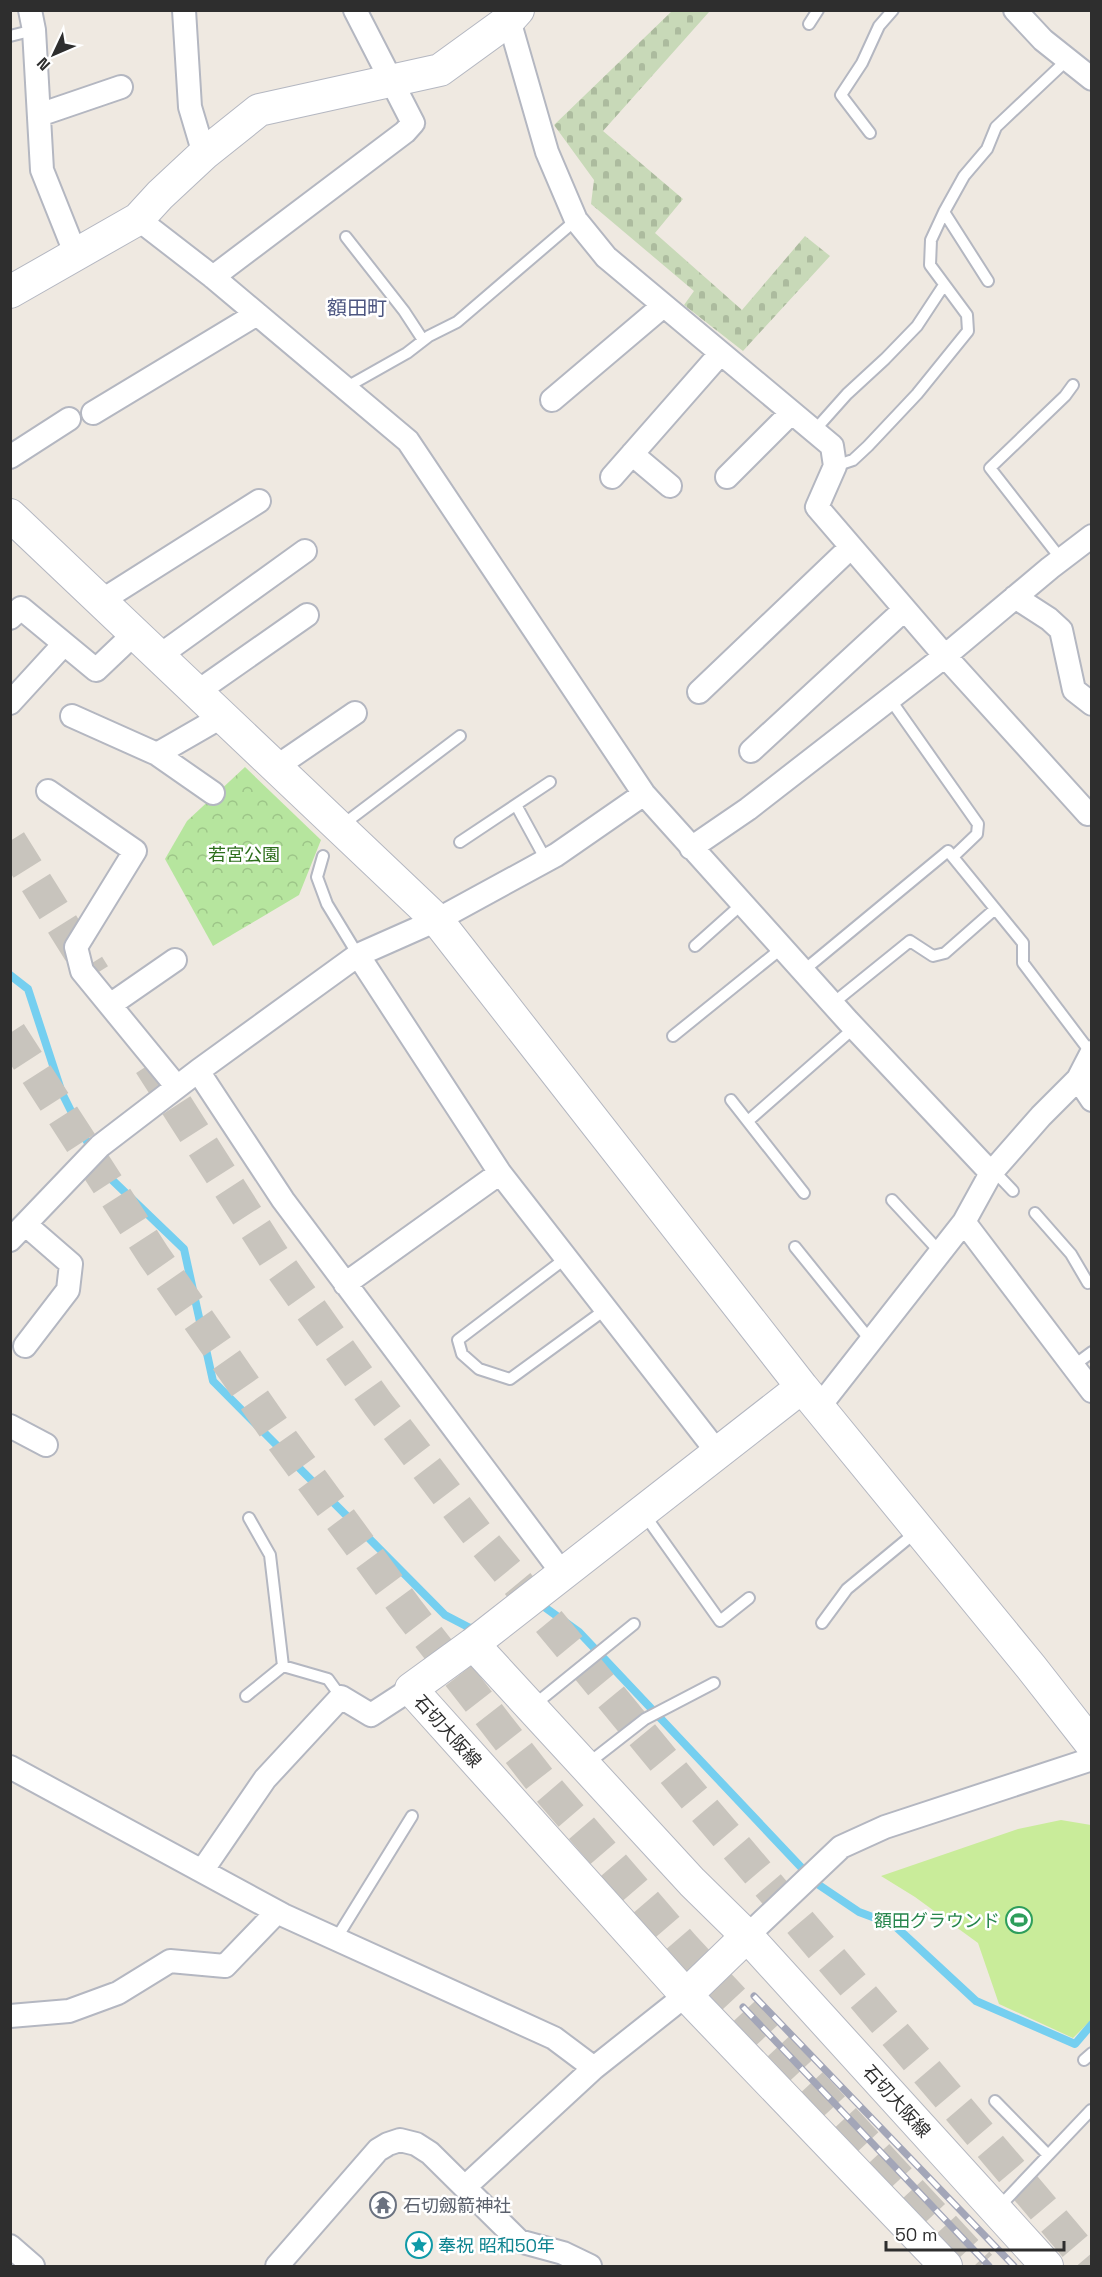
<svg xmlns="http://www.w3.org/2000/svg" width="1102" height="2277" font-family="'Space Grotesk','Noto Sans JP',sans-serif">
<style>
.forest{fill:url(#forest-crowns)}
.cemetery{fill:url(#cemetery-stones)}
.pitch{fill:#c9ec9a}
.lines{fill:none;stroke-linecap:round;stroke-linejoin:round}
.stream{stroke:#75cff0;stroke-width:8}
.highway-tunnel{stroke:#c8c4bd;stroke-width:33;stroke-dasharray:33 16;stroke-linecap:butt}
.lane-casing{stroke:#b4b7c1;stroke-width:14}
.street-casing{stroke:#b4b7c1;stroke-width:26}
.secondary-casing{stroke:#b4b7c1;stroke-width:34}
.lane{stroke:#fff;stroke-width:10}
.street{stroke:#fff;stroke-width:22}
.secondary{stroke:#fff;stroke-width:32}
.rail-casing{stroke:#a3a6b8;stroke-width:7}
.rail{stroke:#fff;stroke-width:4.5;stroke-dasharray:14;stroke-linecap:butt}
.labels{text-anchor:middle;dominant-baseline:central;stroke-width:5;stroke-linejoin:round;paint-order:stroke}
.park-label{font-size:18px;fill:#2c6e1b;stroke:#fff}
.street-label{font-size:18px;fill:#2e2e2e;stroke:#fff}
.leisure-label{font-size:18px;fill:#27864d;stroke:#fff;text-anchor:end}
.worship-label{font-size:18px;fill:#5b616d;stroke:#fff;text-anchor:start}
.culture-label{font-size:18px;fill:#0d838f;stroke:#fff;text-anchor:start}
.neighbourhood-label{font-size:20px;fill:#4d5680;stroke:#fff}
</style>
<defs>
<pattern id="forest-crowns" width="20" height="18" patternUnits="userSpaceOnUse" patternTransform="scale(1.5)"><rect width="20" height="18" fill="#b6e59e"/><path d="M2 6a3 3 0 1 1 6 0M12 15a3 3 0 1 1 6 0" fill="none" stroke="#9dc588"/></pattern>
<pattern id="cemetery-stones" width="16" height="16" patternUnits="userSpaceOnUse" patternTransform="scale(1.5)"><rect width="16" height="16" fill="#c8d9b8"/><path d="M2 7V4a2 2 0 0 1 4 0v3zM10 15v-3a2 2 0 0 1 4 0v3z" fill="#acbb9e"/></pattern>
</defs>
<rect width="100%" height="100%" fill="#efe9e1"/>
<!-- forest -->
<path class="forest" d="M245 767 321 840 299 895 213 946 165 859 187 821Z"/>
<!-- cemetery -->
<path class="cemetery" d="M672 11H707L709 12 603 131 683 199 655 233 742 310 805 236 830 256 743 351 684 305 694 291 591 204 594 180 554 125Z"/>
<!-- pitch -->
<path class="pitch" d="M1061 1820 1091 1825V2020L1073 2038 999 2004 978 1943 915 1897 881 1876 1018 1829Z"/>
<g class="lines">
<!-- stream -->
<path class="stream" d="M10 975 28 989 62 1093 82 1133 107 1175 184 1249 213 1381 445 1615 470 1628 478 1627
M537 1607 543 1606 579 1632 816 1883 859 1912 894 1925 976 2001 1075 2044 1092 2024"/>
<!-- highway-tunnel -->
<path class="highway-tunnel" d="M10 841 94 975
M10 1033 154 1256 283 1441 409 1612 540 1780 683 1946 980 2266
M150 1064 275 1259 378 1404 480 1538 701 1806 1092 2266"/>
<defs>
<path id="lane" d="M809 24 818 10
M10 36 34 30
M870 133 841 95 862 63 879 26 893 10
M944 212 988 281
M346 237 404 311 423 340
M345 388 407 353 429 336 457 322 576 220
M814 431 847 394 885 359 917 326 944 285
M835 466 853 460 868 446 917 394 968 331 967 315 930 265 931 240 944 212 964 176 987 149 996 127 1067 60
M1061 559 990 468 1065 396 1073 385
M890 699 978 824 977 834 953 857
M516 805 546 860
M341 826 460 736
M460 842 550 782
M323 856 317 877 327 904 358 955
M695 946 742 904
M803 971 948 851 1023 943V963L1091 1053
M832 1004 910 941 933 956 945 953 995 909
M673 1036 782 948
M731 1100 804 1193
M748 1121 854 1028
M993 1170 1013 1191
M892 1200 940 1252
M1035 1213 1071 1254 1088 1283 1092 1281
M795 1247 871 1341
M566 1258 458 1340 462 1354 479 1369 510 1379 606 1309
M1073 1366 1092 1352
M644 1514 720 1621 749 1598
M249 1518 270 1555 283 1666
M822 1623 847 1589 916 1532
M246 1696 283 1666 328 1679 341 1697
M534 1705 634 1624
M586 1765 645 1719 714 1683
M336 1939 412 1816
M1084 2060 1092 2053
M995 2101 1048 2155
M998 2208 1091 2110"/>
<path id="street" d="M30 10 34 30 42 170 76 255
M184 10 190 107 204 154
M1015 10 1043 40 1092 79
M509 20 547 152 576 220 606 257 832 446 835 466 817 507 945 656 1088 814 1092 811
M39 115 121 87
M138 219 213 277 408 441 644 794 848 1021 991 1173
M213 277 405 132 413 123 355 10
M552 400 663 306
M93 413 257 314
M632 454 670 486
M10 457 69 419
M612 477 720 354
M727 477 791 413
M1015 597 1049 619 1061 630 1074 690 1092 704
M101 601 259 501
M10 618 21 608 96 670 135 633
M159 656 305 551
M197 692 307 615
M699 692 850 548
M10 703 64 644
M72 716 157 754 213 793
M751 751 904 610
M157 754 223 716
M276 767 355 713
M48 791 135 851 76 947 82 971 177 1087
M691 848 748 809 945 656 1050 568 1092 536
M358 955 500 1173 718 1453
M110 1005 175 960
M198 1071 283 1200 563 1574
M1078 1079 1092 1100
M964 1222 1092 1391
M10 1240 100 1146 198 1071 358 955 437 920 556 855 644 794
M345 1284 500 1173
M25 1346 68 1290 71 1264 26 1225
M819 1407 964 1222 991 1173 1041 1116 1078 1079 1092 1052
M10 1426 46 1445
M10 1767 283 1915 554 2038 594 2068
M202 1871 265 1779 341 1697 371 1715 411 1689
M747 1936 841 1847 885 1827 1092 1759
M10 2016 69 2011 118 1993 170 1961 225 1966 277 1912
M465 2187 594 2068 686 1995
M10 2246 33 2266
M277 2266 378 2150 388 2144 400 2140 416 2144 430 2153 519 2241 563 2253 590 2266"/>
<path id="secondary" d="M10 292 138 219 160 195 204 154 259 110 440 70 509 20 518 10
M10 515 437 920 802 1387 1031 1667 1092 1745
M802 1387 473 1644 411 1689 686 1995 946 2266
M473 1644 692 1882 747 1936 1047 2266
M686 1995 747 1936"/>
</defs>
<!-- lane casing -->
<use href="#lane" class="lane-casing"/>
<!-- street casing -->
<use href="#street" class="street-casing"/>
<!-- secondary casing -->
<use href="#secondary" class="secondary-casing"/>
<!-- lane -->
<use href="#lane" class="lane"/>
<!-- street -->
<use href="#street" class="street"/>
<!-- secondary -->
<use href="#secondary" class="secondary"/>
<defs>
<path id="rail" d="M754 1996 1014 2266
M743 2007 989 2266"/>
</defs>
<!-- rail casing -->
<use href="#rail" class="rail-casing"/>
<!-- rail -->
<use href="#rail" class="rail"/>
</g>
<!-- icons -->
<defs>
<symbol id="stadium-ring" viewBox="-11 -11 22 22"><circle r="9.5" fill="#fff" stroke="#2e9e5b" stroke-width="1.5"/><path d="M0-5a6.5 5 0 1 0 0 10a6.5 5 0 1 0 0-10ZM-3.5-1.8h7v3.6h-7Z" fill="#2e9e5b"/></symbol>
<symbol id="temple-ring" viewBox="-11 -11 22 22"><circle r="9.5" fill="#fff" stroke="#6b7280" stroke-width="1.5"/><path d="M0-6L5-2H3V0L6.5 2.5H4V6H1.5V3h-3V6H-4V2.5H-6.5L-3 0V-2H-5Z" fill="#6b7280"/></symbol>
<symbol id="sight-ring" viewBox="-11 -11 22 22"><circle r="9.5" fill="#fff" stroke="#0f9aa8" stroke-width="1.5"/><path d="M0-6L1.8-2.2L6-1.7L2.9 1.2L3.7 5.4L0 3.3L-3.7 5.4L-2.9 1.2L-6-1.7L-1.8-2.2Z" fill="#0f9aa8"/></symbol>
</defs>
<g fill-rule="evenodd">
<use href="#stadium-ring" x="1004" y="1905" width="30" height="30"/>
<use href="#temple-ring" x="368" y="2190" width="30" height="30"/>
<use href="#sight-ring" x="404" y="2230" width="30" height="30"/>
</g>
<g class="labels">
<!-- park labels -->
<g class="park-label">
<text x="244" y="854">若宮公園</text>
</g>
<!-- street labels -->
<g class="street-label">
<text transform="translate(448 1731) rotate(48)">石切大阪線</text>
<text transform="translate(897 2101) rotate(48)">石切大阪線</text>
</g>
<!-- leisure labels -->
<g class="leisure-label">
<text x="1000" y="1920">額田グラウンド</text>
</g>
<!-- worship labels -->
<g class="worship-label">
<text x="403" y="2205">石切劔箭神社</text>
</g>
<!-- culture labels -->
<g class="culture-label">
<text x="438" y="2245">奉祝 昭和50年</text>
</g>
<!-- neighbourhood labels -->
<g class="neighbourhood-label">
<text x="357" y="308">額田町</text>
</g>
</g>
<!-- border -->
<rect width="1102" height="2277" fill="none" stroke="#2e2e2e" stroke-width="24"/>
<!-- north arrow -->
<g transform="translate(54 54) rotate(226)" stroke="#ffffff" stroke-width="4.5" paint-order="stroke">
<path d="M0-4.5L10 22L0 15L-10 22Z" fill="#2e2e2e"/>
<text y="-9" font-size="16" font-weight="bold" text-anchor="middle" fill="#2e2e2e">N</text>
</g>
<!-- scale -->
<path d="M886 2241v9h178v-9" fill="none" stroke="#2e2e2e" stroke-width="3"/>
<text x="895" y="2241" font-size="18" fill="#2e2e2e" stroke="#ffffff" stroke-width="4.5" paint-order="stroke">50 m</text>
</svg>
